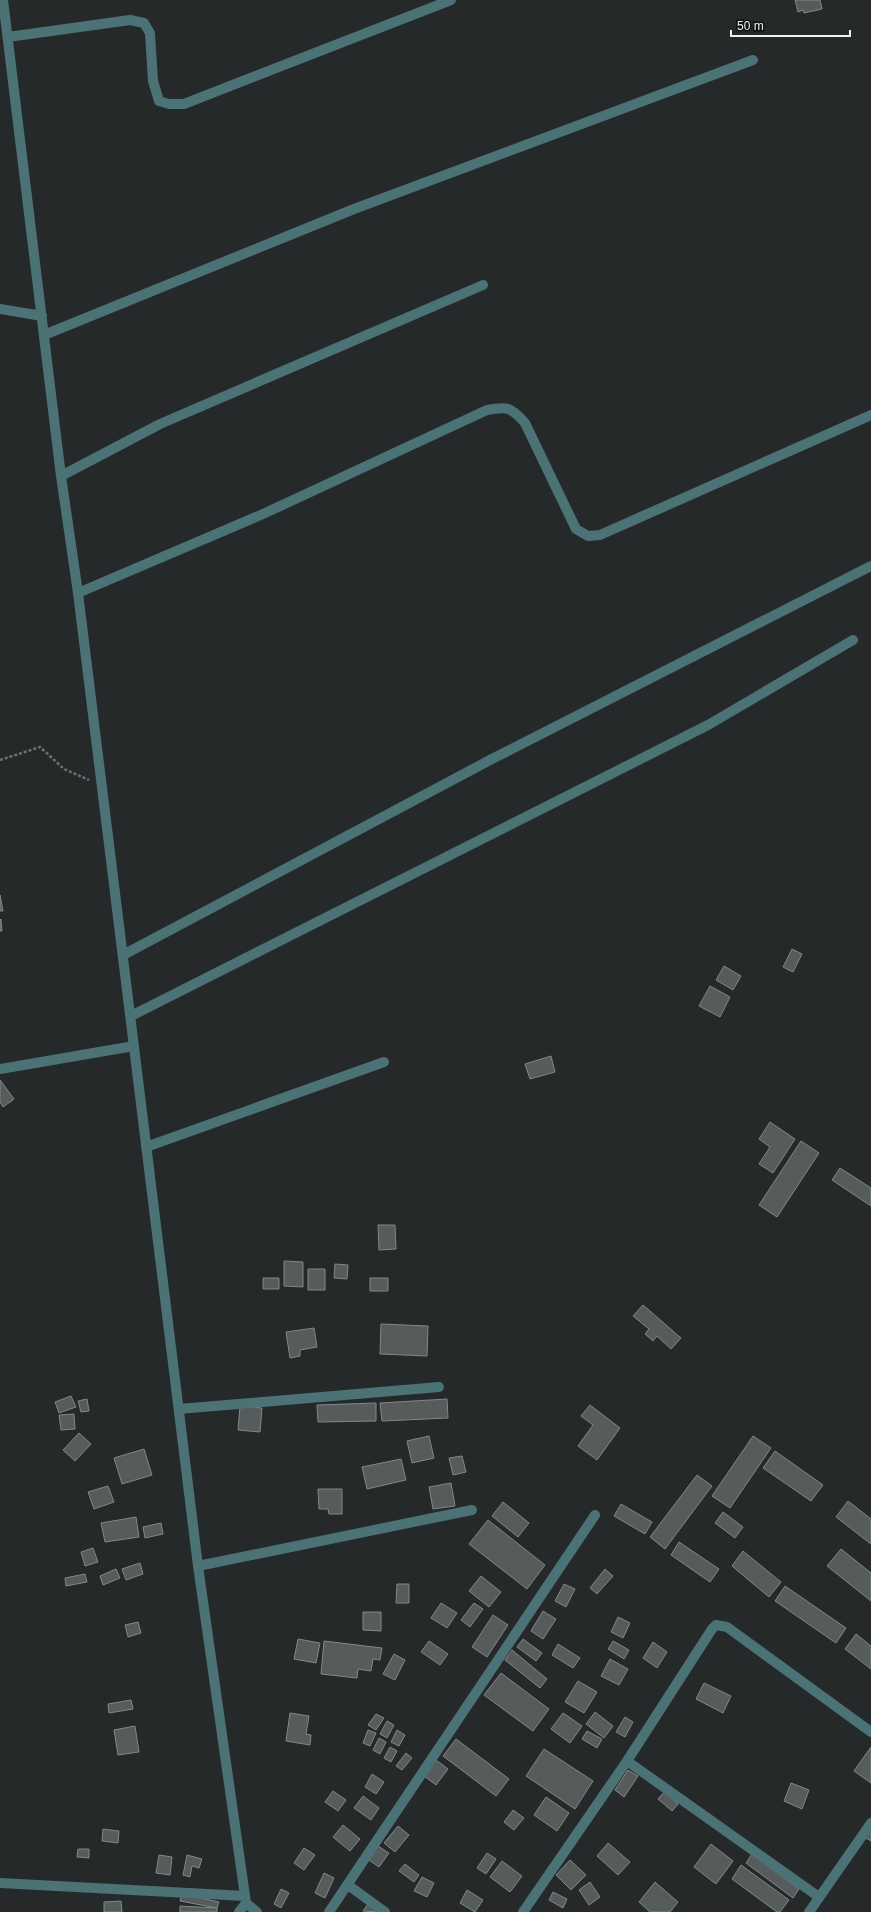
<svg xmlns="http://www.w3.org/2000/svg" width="871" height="1912" font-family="Helvetica,sans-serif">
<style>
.building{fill:#565b5b;stroke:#828787}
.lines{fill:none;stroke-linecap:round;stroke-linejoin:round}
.path{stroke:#6e7172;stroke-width:2.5;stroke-dasharray:3 2;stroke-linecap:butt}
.street{stroke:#4b7275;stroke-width:10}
</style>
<rect width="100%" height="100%" fill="#25292a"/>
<!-- building -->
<path class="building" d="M795 0H820L822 9 804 13 803 10 798 12Z
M0 895 3 911H0Z
M1 919 2 931H0V920Z
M792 949 802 954 793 972 783 967Z
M724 966 741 976 733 990 716 980Z
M710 986 730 997 720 1017 699 1006Z
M551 1056 555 1072 530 1079 525 1064Z
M0 1080 14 1099 3 1107 0 1102Z
M770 1122 795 1139 773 1173 759 1164 770 1147 759 1139Z
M801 1141 819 1153 777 1217 759 1205Z
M840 1168 871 1188V1206L832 1180Z
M378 1225H395L396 1249 379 1250Z
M284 1261 303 1262V1287L284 1286Z
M335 1264 348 1265 347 1279 334 1278Z
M308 1269H325V1290H308Z
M263 1278H279V1289H263Z
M370 1278H388V1291H370Z
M643 1305 681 1338 671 1349 657 1336 653 1341 645 1334 649 1329 633 1316Z
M381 1324 428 1326 427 1356 380 1354Z
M314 1328 317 1347 300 1350V1356L290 1358 286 1332Z
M71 1396 76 1407 59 1413 55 1402Z
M87 1399 89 1411 81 1412 78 1401Z
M447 1399 448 1418 382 1421 380 1403Z
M376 1403V1421L318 1422 317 1405Z
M590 1405 620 1428 597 1460 578 1446 593 1425 581 1416Z
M240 1406 262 1408 260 1432 238 1430Z
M74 1414 75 1429 61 1430 59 1415Z
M79 1433 91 1444 75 1461 63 1450Z
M429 1436 434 1458 412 1463 407 1441Z
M753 1436 771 1448 730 1508 712 1496Z
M144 1449 152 1475 122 1484 114 1458Z
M775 1451 823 1485 811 1501 763 1468Z
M462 1456 466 1472 453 1475 449 1458Z
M401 1459 406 1480 367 1489 362 1467Z
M697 1475 712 1486 665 1549 650 1537Z
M451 1483 455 1506 433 1509 429 1487Z
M108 1486 114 1502 94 1509 88 1492Z
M318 1489H342V1514H329L328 1509H319Z
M848 1501 871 1519V1544L836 1517Z
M503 1502 529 1523 518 1537 492 1516Z
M621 1504 652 1522 645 1534 614 1516Z
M723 1512 743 1527 735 1538 715 1523Z
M136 1517 139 1537 105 1542 101 1523Z
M488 1520 545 1565 527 1589 469 1544Z
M161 1523 163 1534 145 1538 143 1527Z
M679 1542 719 1569 710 1582 671 1555Z
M93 1548 98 1562 85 1566 81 1552Z
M841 1549 871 1573V1601L827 1566Z
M743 1551 781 1582 769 1597 732 1566Z
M140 1563 143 1574 126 1580 122 1569Z
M116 1569 120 1578 103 1585 100 1576Z
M605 1569 613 1576 597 1594 590 1588Z
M85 1574 87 1582 66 1586 65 1578Z
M481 1576 501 1592 489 1607 469 1591Z
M397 1584H409V1603H396Z
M564 1584 575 1589 566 1607 555 1601Z
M785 1586 846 1628 836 1643 775 1601Z
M441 1603 457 1613 447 1628 431 1618Z
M474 1603 483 1609 470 1627 461 1620Z
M543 1611 556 1619 543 1639 531 1631Z
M363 1612H381V1631L363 1630Z
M493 1615 508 1625 487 1657 472 1647Z
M618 1617 630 1623 623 1638 611 1632Z
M138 1622 141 1633 128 1637 125 1625Z
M856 1634 871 1646V1669L845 1649Z
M298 1639 320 1643 316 1663 294 1659Z
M523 1639 542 1653 536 1661 517 1647Z
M324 1641 382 1648 380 1660 373 1659 371 1671 358 1669 357 1678 321 1674Z
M429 1641 448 1654 440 1665 421 1652Z
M613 1641 629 1650 624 1659 608 1649Z
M653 1642 667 1652 657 1668 643 1658Z
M558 1644 580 1658 573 1668 552 1655Z
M512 1650 547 1679 540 1688 505 1660Z
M394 1654 405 1660 395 1680 383 1674Z
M610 1659 628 1669 619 1685 601 1676Z
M501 1673 549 1709 533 1731 484 1695Z
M578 1681 597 1692 584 1713 565 1702Z
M704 1683 731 1696 723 1713 696 1699Z
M131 1700 133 1709 109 1713 108 1704Z
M595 1712 613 1726 604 1738 586 1724Z
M290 1713 309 1716 306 1734 311 1735 310 1745 286 1741Z
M563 1713 582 1726 570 1743 551 1729Z
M376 1714 384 1718 376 1730 368 1725Z
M625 1717 633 1722 625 1737 616 1732Z
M387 1721 394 1725 387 1738 380 1734Z
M135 1726 139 1752 118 1755 114 1730Z
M368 1730 376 1733 370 1746 363 1743Z
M397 1730 405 1735 399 1746 391 1742Z
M587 1731 602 1739 597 1748 582 1739Z
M379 1738 386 1742 380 1754 373 1750Z
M456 1739 509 1779 496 1796 443 1756Z
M390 1747 397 1751 391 1762 384 1758Z
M871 1747V1783L854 1771Z
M544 1749 593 1781 575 1809 526 1776Z
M406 1753 412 1758 402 1770 396 1766Z
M436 1760 448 1769 436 1785 424 1776Z
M628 1770 638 1776 624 1797 615 1790Z
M372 1774 384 1782 376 1794 365 1787Z
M791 1783 809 1790 802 1809 784 1801Z
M333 1791 346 1800 338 1811 325 1802Z
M664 1792 678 1804 672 1811 658 1799Z
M363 1796 379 1808 371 1820 354 1808Z
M546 1797 569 1813 557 1831 534 1815Z
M513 1810 524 1818 514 1830 504 1822Z
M343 1825 360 1839 350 1851 333 1837Z
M398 1826 409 1835 395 1852 384 1843Z
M103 1829 119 1831 118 1843 102 1841Z
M871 1829V1841L866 1838Z
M608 1843 630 1862 618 1875 597 1856Z
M711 1844 733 1861 716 1884 694 1867Z
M378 1846 389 1853 379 1867 369 1860Z
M304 1848 315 1855 304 1870 294 1863Z
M78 1849H89V1858L77 1857Z
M487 1853 496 1859 486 1874 477 1868Z
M752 1854 799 1889 793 1898 746 1863Z
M159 1855 172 1857 170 1875 156 1873Z
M187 1855 202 1859 199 1868 192 1866 190 1877 183 1875Z
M570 1860 586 1875 571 1890 556 1875Z
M502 1861 522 1876 510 1892 490 1877Z
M405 1864 419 1875 414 1882 399 1871Z
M741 1865 789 1900 780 1912H777L732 1879Z
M324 1873 334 1878 325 1898 315 1893Z
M422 1877 434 1883 427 1897 414 1891Z
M590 1882 600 1897 589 1905 579 1890Z
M655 1882 678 1902 670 1912H650L639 1902Z
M281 1889 289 1893 281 1908 274 1904Z
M467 1890 483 1900 475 1912 460 1903Z
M553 1892 567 1899 563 1908 549 1900Z
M182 1894 219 1902 217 1908 180 1901Z
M121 1901 122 1912H104V1902Z
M368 1904 377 1912 363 1911Z
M180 1906 217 1908V1912H180Z"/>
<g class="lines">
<!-- path -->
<path class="path" d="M0 760 40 747 64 769 89 780"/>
<!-- street -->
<path class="street" d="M3 0 61 476 78 593 198 1566 246 1903 257 1912
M8 37 130 20 144 23 150 33 153 81 159 101 169 104H184L451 0
M0 309 42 316
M44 335 354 209 753 60
M61 476 160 424 483 285
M78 593 263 514 487 410C507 406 511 407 525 423L576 529 588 536 600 535 871 415
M123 955 490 760 871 566
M131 1016 708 725 853 640
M0 1069 134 1046
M146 1147 384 1062
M179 1409 439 1387
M198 1566 472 1510
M627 1761 819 1897
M0 1883 245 1896
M348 1885 385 1912
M239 1912 246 1903
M329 1912 595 1515
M523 1912 627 1761 712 1629 716 1625 727 1627 871 1732
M809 1912 871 1823"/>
</g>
<!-- scale -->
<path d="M731 30v6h119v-6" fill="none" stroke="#f0f2f2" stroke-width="2"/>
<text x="737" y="30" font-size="12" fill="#f0f2f2" stroke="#101212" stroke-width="3" paint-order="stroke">50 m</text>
</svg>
